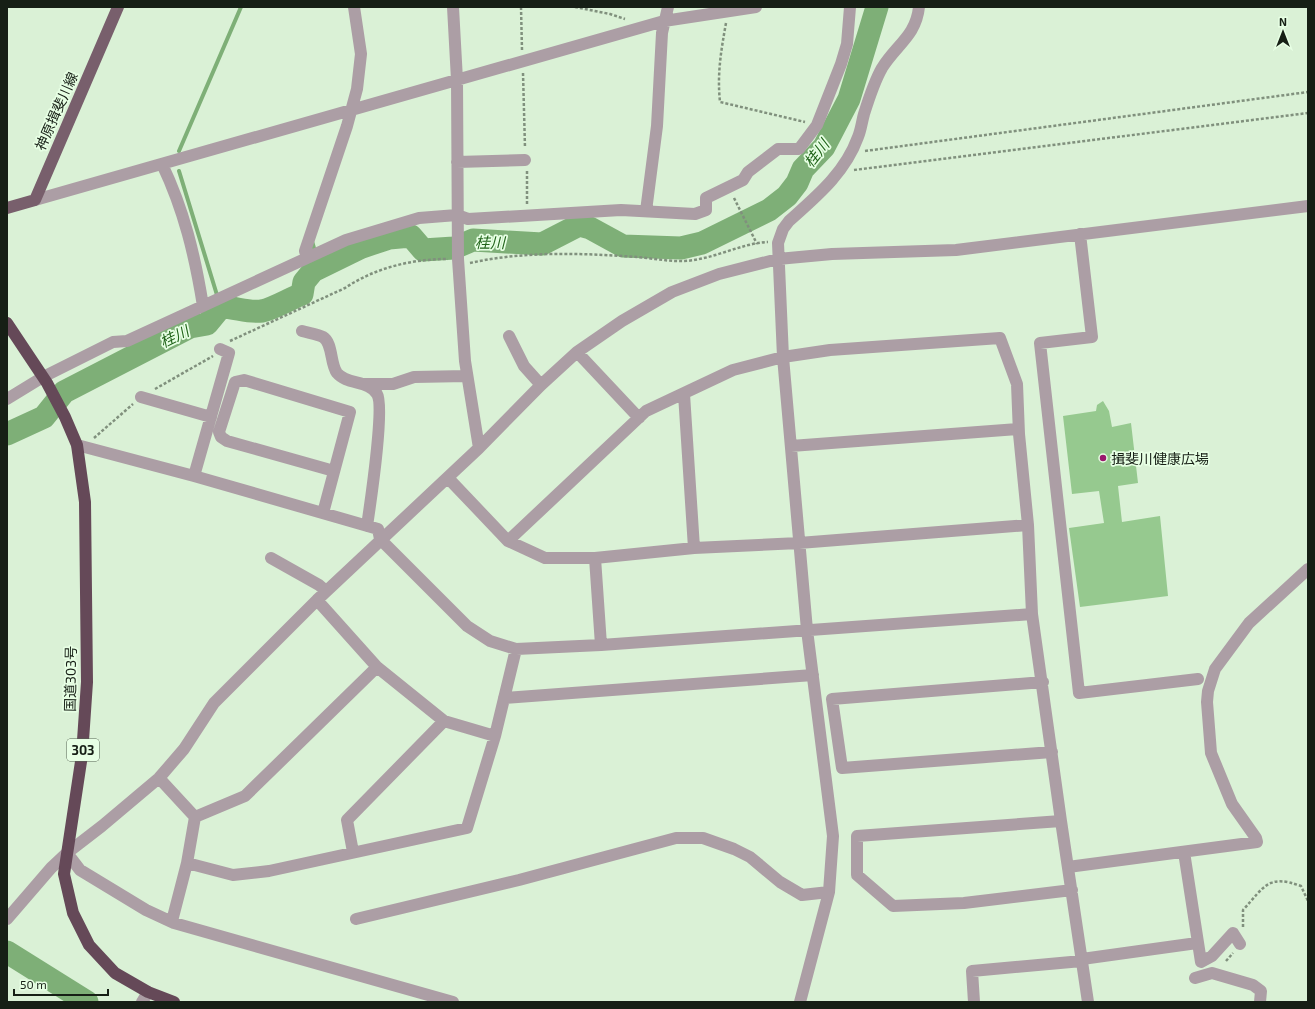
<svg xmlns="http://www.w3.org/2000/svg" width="1315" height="1009" font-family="'Exo 2','Noto Sans JP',sans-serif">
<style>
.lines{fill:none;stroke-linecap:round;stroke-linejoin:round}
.stream{stroke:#7eaf77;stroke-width:4}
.river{stroke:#7eaf77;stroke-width:23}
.building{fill:#96c98f}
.path{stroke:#80907d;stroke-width:2.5;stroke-dasharray:3 2;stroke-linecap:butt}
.minor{stroke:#ac9ea5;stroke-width:12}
.major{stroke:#785f6c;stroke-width:12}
.highway{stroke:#654958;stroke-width:12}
.poi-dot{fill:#9a186d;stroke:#e7ffe4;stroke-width:1.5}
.labels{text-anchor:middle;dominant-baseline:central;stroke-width:3.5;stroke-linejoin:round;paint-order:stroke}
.shield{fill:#e7ffe4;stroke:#556253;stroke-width:1}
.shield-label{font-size:13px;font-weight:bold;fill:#161f15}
.street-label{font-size:14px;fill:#161f15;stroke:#e7ffe4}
.poi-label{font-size:14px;fill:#161f15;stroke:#e7ffe4;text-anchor:start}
.water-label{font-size:15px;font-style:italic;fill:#21641a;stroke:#e7ffe4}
</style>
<rect width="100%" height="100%" fill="#daf1d6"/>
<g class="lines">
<!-- stream -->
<path class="stream" d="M179 151 241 7
M179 171 217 295
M312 241 314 248
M318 257 321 267"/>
<!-- river -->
<path class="river" d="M7 434 44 417 64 392 190 327 207 324 221 307C235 307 248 313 262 311 275 308 289 299 302 294L304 282 313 271 362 247 389 238 411 236 423 250 454 248 473 240 542 244 579 225 590 228 623 246 681 248 702 243 769 210 787 196 797 183 803 169 824 147 849 99 877 7
M7 952 87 1002"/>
</g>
<!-- building -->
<path class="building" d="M1103 401 1109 411 1112 427 1131 423 1138 483 1118 486 1122 522 1160 516 1168 596 1080 607 1069 528 1104 523 1099 491 1072 494 1063 416 1096 411 1097 405Z"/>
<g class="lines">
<!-- path -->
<path class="path" d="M521 7 522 50
M575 7 610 14 625 19
M726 23C721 51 717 74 720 102L805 122
M523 73 525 148
M865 151 1308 92
M854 170 1308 113
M527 171V204
M734 198 757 244
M470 263C524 251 581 253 637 257 651 258 665 261 679 261 709 262 740 243 768 242
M230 341 345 288C375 268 411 259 448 259
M155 389 213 356
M94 438 133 404
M1243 927V910C1265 886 1268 874 1301 886L1308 901
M1226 961 1233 953"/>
<!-- minor -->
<path class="minor" d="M453 7 457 80 458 259 465 361 479 448
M457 162 525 160
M162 164C184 210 195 256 203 306
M35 200 664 21 756 7
M646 211 657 126 662 33 668 7
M1080 234 1092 337 1040 343 1079 693 1198 679
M307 258 305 251 347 126 357 89 361 54 354 7
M302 331C309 333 318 334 323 337 333 343 330 364 337 373 347 385 369 380 377 394 385 406 370 506 367 526
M509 336 524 366 541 385
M577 352 639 418
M364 384H393L414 377 467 376
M684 394 694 548
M141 397 211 417
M7 399 43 377 113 342 127 341 346 240 419 218 457 215 468 219 621 210 695 214 706 210V198L743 180 748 172 778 149H799L817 125 841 64 847 44 850 7
M77 445 194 476 378 529 380 539 467 626 490 641 516 649 601 645 1032 614
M791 446 1018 429
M194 476 229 353 220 349
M448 478 508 541 545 558H595L694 548 799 543 1028 525
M323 513 350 412 244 380 235 382 219 432 221 437 227 441 334 471
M508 541 646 411 733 370 783 357 830 350 1000 338 1017 384 1019 434 1028 525 1032 614 1061 821 1088 1002
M271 558 319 585 326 591
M595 558 601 645
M317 600 377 667 444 721 495 736
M1043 682 832 699 842 768 1052 752
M504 698 813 675
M159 778 195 817
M195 817 187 863 233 875 269 871 467 828 495 736 516 649
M195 817 245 796 377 667
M1061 821 857 836V875L893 906 964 903 1072 890
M353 852 347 820 444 721
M1184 852 1201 962 1212 956 1233 933 1240 944
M67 853 80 870 146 910 174 923 453 1002
M1068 867 1257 842 1256 838 1232 804 1211 753 1207 702 1208 691 1215 669 1249 623 1308 569
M7 919 51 868 67 853 102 826 159 778 184 749 214 703 317 600 479 448 541 385 577 352 622 321 672 292 719 274 778 259 832 254 956 250 1308 206
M356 919 519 880 676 838H703L734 849 750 857 780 882 802 895 829 892
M172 921 187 863
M1082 959 1197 943
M1195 978 1212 973 1253 985 1261 991 1260 1002
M142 1002 148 992
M800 1002 829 892 833 836 807 630 783 357 778 243 783 229 789 221C817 196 845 173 858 137 861 130 862 121 864 114 869 98 874 82 882 68 896 45 916 36 919 7
M974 1002 972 971 1082 961"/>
<!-- major -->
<path class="major" d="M7 208 35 200 118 7"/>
<!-- highway -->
<path class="highway" d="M7 323 47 383 65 417 77 445 85 502 87 682 82 755 64 874 73 913 89 945 115 973 148 992 174 1002"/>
</g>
<!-- markers -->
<circle class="poi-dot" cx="1103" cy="458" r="4"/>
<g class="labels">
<!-- shield labels -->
<rect class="shield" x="67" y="739" width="32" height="22" rx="3"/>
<g class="shield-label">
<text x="83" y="750">303</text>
</g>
<!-- street labels -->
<g class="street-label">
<text transform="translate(56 111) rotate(-66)">神原揖斐川線</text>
<text transform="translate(70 679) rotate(-89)">国道303号</text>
</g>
<!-- poi labels -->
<g class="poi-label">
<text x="1111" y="458">揖斐川健康広場</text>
</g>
<!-- water labels -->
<g class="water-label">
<text transform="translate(816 153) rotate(-52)">桂川</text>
<text x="490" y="242">桂川</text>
<text transform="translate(174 336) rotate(-26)">桂川</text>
</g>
</g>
<!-- border -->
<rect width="1315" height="1009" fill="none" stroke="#161f15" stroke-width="16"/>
<!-- north arrow -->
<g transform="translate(1283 32)" stroke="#e7ffe4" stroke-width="3" paint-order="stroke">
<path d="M0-3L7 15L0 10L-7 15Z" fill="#161f15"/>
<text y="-6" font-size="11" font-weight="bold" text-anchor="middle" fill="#161f15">N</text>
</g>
<!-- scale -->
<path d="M14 989v6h94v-6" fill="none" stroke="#161f15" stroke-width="2"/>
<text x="20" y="989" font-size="12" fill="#161f15" stroke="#e7ffe4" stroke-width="3" paint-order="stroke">50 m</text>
</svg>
